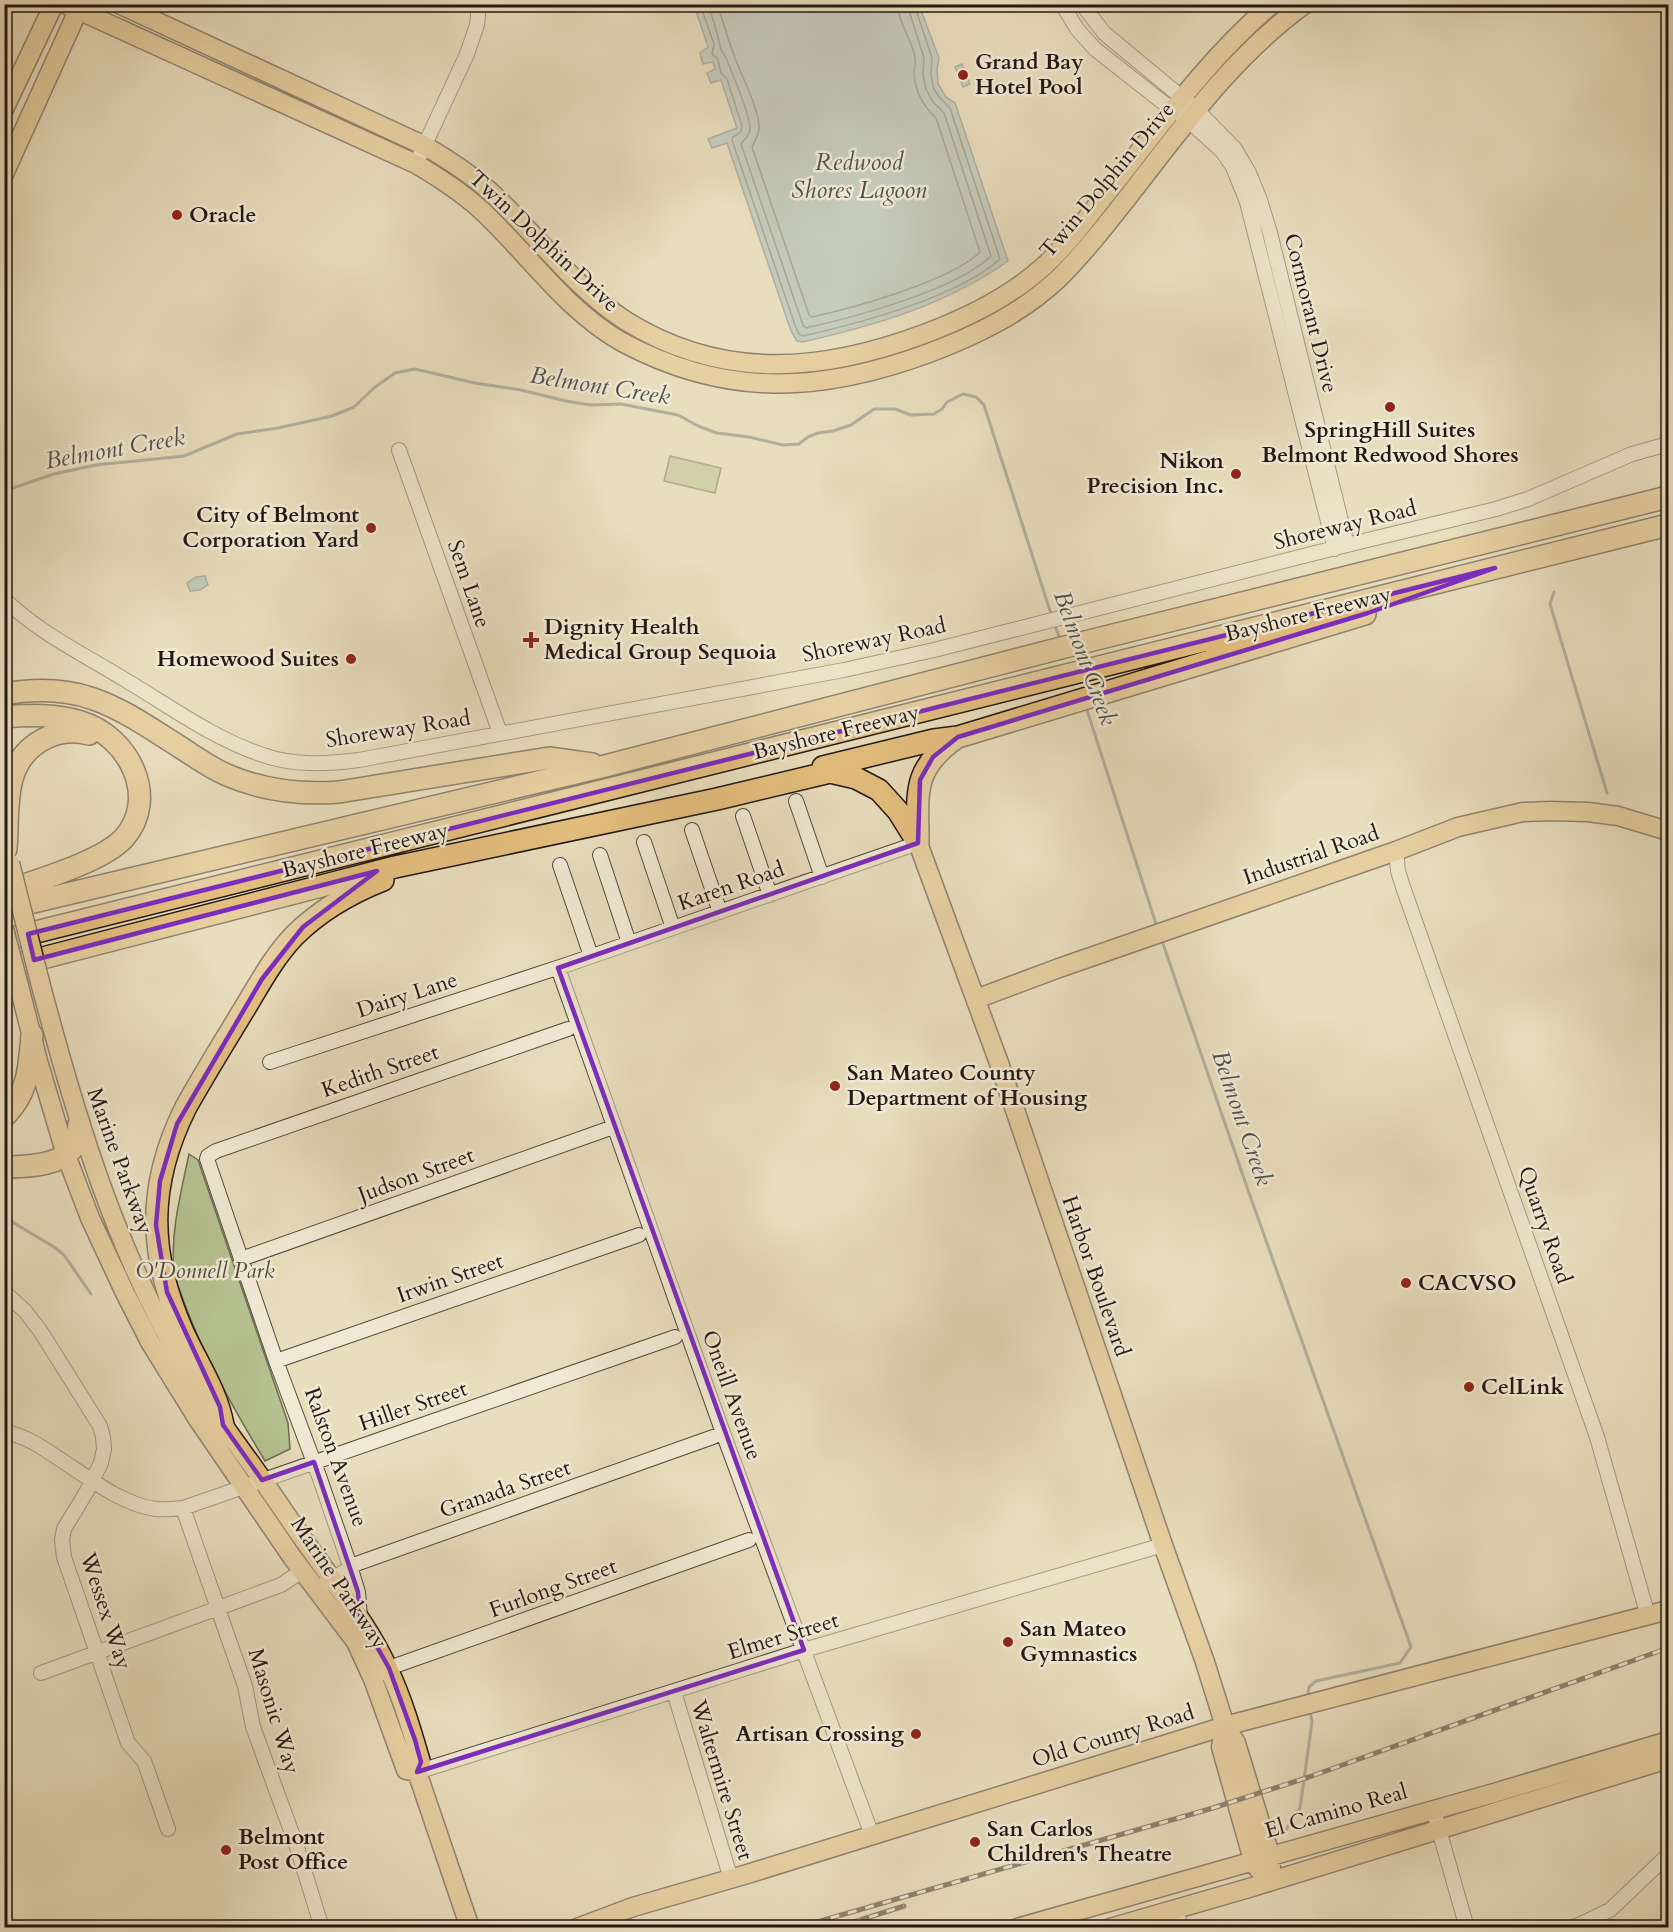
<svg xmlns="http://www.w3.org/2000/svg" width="1673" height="1932" font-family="Cardo,serif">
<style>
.green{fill:#b6c191;stroke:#6c6c52;stroke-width:1.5}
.water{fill:#9eb8bd;stroke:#6d7879;stroke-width:1.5}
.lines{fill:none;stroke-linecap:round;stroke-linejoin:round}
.shore{stroke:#606868;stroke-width:1.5}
.stream{stroke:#6d7879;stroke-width:3}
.minor-casing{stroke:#54493e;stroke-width:16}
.major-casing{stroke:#231814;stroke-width:21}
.highway-casing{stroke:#231814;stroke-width:24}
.minor{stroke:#f0e9d4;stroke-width:14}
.major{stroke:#e4be7e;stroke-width:18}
.highway{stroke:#e4be7e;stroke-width:21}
.rail-casing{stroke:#231814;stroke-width:5}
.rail{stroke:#f0e9d4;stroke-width:3;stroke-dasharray:9;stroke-linecap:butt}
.major-bridge-casing{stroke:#231814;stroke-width:21;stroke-linecap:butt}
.major-bridge{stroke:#e4be7e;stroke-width:18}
.marked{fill:none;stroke:#7b2cbf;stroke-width:4.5;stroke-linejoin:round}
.poi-dot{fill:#8f2418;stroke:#f0e9d4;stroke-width:2}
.labels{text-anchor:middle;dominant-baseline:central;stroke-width:5;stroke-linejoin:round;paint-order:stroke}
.poi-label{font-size:22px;font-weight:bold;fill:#231814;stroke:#f0e9d4;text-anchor:start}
.street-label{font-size:22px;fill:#231814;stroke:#f0e9d4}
.park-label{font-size:22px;font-style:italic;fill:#4f4b3a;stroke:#f0e9d4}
.water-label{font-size:24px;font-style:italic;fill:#4e504f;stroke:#f0e9d4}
</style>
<rect width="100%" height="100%" fill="#e8ddbd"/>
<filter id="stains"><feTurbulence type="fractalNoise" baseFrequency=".00333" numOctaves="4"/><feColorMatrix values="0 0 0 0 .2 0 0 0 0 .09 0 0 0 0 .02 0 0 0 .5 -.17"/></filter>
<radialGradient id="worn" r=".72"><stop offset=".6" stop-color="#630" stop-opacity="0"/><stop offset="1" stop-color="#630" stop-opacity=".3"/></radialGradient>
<!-- green -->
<path class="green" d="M670 456 721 468 715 493 664 481Z
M189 1154 198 1160 288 1423 290 1449 265 1461C235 1411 204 1357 184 1302 181 1293 175 1282 174 1272 170 1233 181 1193 189 1154Z"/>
<!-- water -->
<path class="water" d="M694 5H919L939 58 937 69 938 84 946 97 955 103 1008 261C946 305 876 325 803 342L797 341 791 331 727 143 712 148 708 139 737 128 721 80 711 83 707 73 715 69 713 62 703 64 700 53 708 47Z
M962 64 970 84 963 87 955 67Z
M205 576 208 585 200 590 190 591 187 583 196 577Z"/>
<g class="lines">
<!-- shore -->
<path class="shore" d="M700 4 714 44 712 54 718 59 721 73 727 79 742 126 741 132 733 137 732 140 796 328 799 334 803 336C860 323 956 298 1000 259L950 108 939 97 933 87 931 74 932 58 914 4
M708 4C713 20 718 34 721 50 722 51 725 56 726 58 731 70 751 117 750 129 750 136 744 139 741 144L803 325 806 328C855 317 956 290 991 256L944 113 933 102 926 89 923 74 924 58 907 4
M717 4C724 24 729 44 737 63 744 81 757 105 759 125 760 134 755 140 752 147L809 315 812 317C853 308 951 281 980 252L936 118C923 106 915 92 914 73 914 68 916 63 915 59 913 40 898 24 898 4"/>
<!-- stream -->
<path class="stream" d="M4 491 54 474 96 465 184 456 237 434 278 428 332 416 354 407 375 387 395 373 415 369 475 383 521 390 566 401 590 405 621 404 678 415 698 426 717 433 749 437 783 445 799 444 808 437 818 433 833 431 851 425 874 409H895L911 415 934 414 942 409 947 402 963 394 976 397 984 405 1052 617
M1554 592 1550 604 1607 793
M1054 623 1060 639
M1086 707 1157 927
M1161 938 1248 1190 1411 1647 1400 1663 1316 1681 1309 1687 1307 1699
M4 1217 54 1247 64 1255 91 1294
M1286 1830 1300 1808 1312 1722 1310 1711"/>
<defs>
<path id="minor" d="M1062 4 1077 29 1095 49 1161 101 1188 120 1222 151 1233 167 1247 202 1335 549
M1082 4 1104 33 1197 110 1235 149 1249 173 1260 200 1270 233 1347 545
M416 164 467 54 477 25 479 4
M399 450 500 733
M4 599C39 633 85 655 127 681 171 707 214 739 263 755 294 766 328 764 359 760L844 670 934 650 1347 545 1496 509 1528 499 1632 454 1668 444
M796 801 822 877
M743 816 770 895
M692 830 720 912
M644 842 673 928
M1396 851 1398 871 1403 887 1597 1437 1648 1616
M600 855 629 943
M560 865 591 956
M558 968 723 1433 872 1835
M270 1062 569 964 918 843
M241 1259 605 1130
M4 1292 25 1311 41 1332 100 1426 103 1437 104 1449 101 1463 87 1491 64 1529 62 1540 64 1557 128 1743 144 1761 168 1829
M276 1361 639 1235
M4 1432C24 1435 42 1447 58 1458 86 1476 122 1505 156 1509 165 1510 174 1509 183 1508L675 1337
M183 1508 245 1686 253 1727 297 1847 322 1928
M325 1584 356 1564 713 1437
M360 1617 358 1592 350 1566 319 1476 276 1361 207 1159 208 1156 216 1151 568 1029
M41 1673 281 1585 302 1571
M382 1673 389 1668 749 1540
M674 1692 731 1879
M417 1772 804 1650 1163 1545
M1433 1809 1467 1928
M1176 1909 1181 1928
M1571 1928 1581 1924 1610 1910 1668 1855"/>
<path id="major" d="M65 4 416 164C438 177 460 191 480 209 527 252 565 310 622 342 726 398 821 393 929 353 977 335 1022 313 1059 278 1084 253 1106 225 1128 197 1182 128 1233 56 1305 4
M119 4 425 146C449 160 474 176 495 196 538 237 575 288 626 321 723 381 822 372 924 334 967 318 1010 297 1044 266 1069 243 1089 215 1110 189 1161 125 1209 57 1272 4
M4 109 54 4
M4 174 81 4
M918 843 999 1063 1163 1545 1205 1662 1225 1726 1236 1743 1270 1855 1271 1868 1269 1882
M40 982C76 1119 117 1256 192 1379 212 1411 235 1441 257 1472 276 1499 294 1527 314 1554 340 1591 369 1626 388 1668 402 1697 412 1731 421 1762L417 1772 470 1928
M19 986 38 1061 66 1155 90 1218 125 1293 150 1342 197 1418 292 1557 356 1642 373 1679 406 1770 417 1772
M976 999 1059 968 1396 851 1458 827 1523 812 1551 811 1588 812 1618 816 1668 831
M1225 1726 1221 1747 1253 1860 1258 1869
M577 1928 633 1907 744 1875 1225 1726 1668 1610
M1017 1928 1494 1793 1668 1741
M1110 1928 1249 1888 1668 1759"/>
<path id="highway" d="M4 694C84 680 120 709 183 749 197 758 211 768 227 775 262 790 301 795 339 792L549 758 592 764
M4 717C30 715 57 714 81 722 128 736 160 797 124 838 102 862 37 880 4 892
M823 767 934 740 958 737 1365 614
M918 842C918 794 911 770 956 738
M6 849C8 827 6 800 12 779 21 745 56 725 89 734
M4 909 605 766 1069 646 1668 497
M4 940 1668 525
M4 968 395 867 717 799 830 772 856 778 879 790 898 811 918 843
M4 1117C29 1092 29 1068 32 1035
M4 1167C23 1167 50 1166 66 1155 76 1148 78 1135 79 1124
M223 1425C217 1391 197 1363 183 1332 148 1253 147 1185 186 1107 205 1073 225 1041 245 1008 260 983 274 957 294 936 319 911 350 893 383 880"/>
</defs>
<!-- minor casing -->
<use href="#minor" class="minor-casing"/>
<!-- major casing -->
<use href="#major" class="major-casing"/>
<!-- highway casing -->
<use href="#highway" class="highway-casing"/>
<!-- minor -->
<use href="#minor" class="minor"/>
<!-- major -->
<use href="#major" class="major"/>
<!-- highway -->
<use href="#highway" class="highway"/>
<defs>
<path id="rail" d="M796 1928 1213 1808 1309 1777 1668 1648
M835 1928 904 1906"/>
</defs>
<!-- rail casing -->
<use href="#rail" class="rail-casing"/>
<!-- rail -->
<use href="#rail" class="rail"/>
<defs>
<path id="major-bridge" d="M10 863 40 982
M4 929 19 986"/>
</defs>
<!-- major-bridge casing -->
<use href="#major-bridge" class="major-bridge-casing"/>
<!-- major-bridge -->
<use href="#major-bridge" class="major-bridge"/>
</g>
<!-- marked area -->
<path d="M0 0H1673V1932H0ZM1495 568 1368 613 958 737 933 757 920 780 918 843 558 968 804 1650 417 1772 421 1762 415 1740 389 1668 360 1617 358 1592 314 1462 262 1480 223 1425 220 1407 167 1292 156 1225 160 1181 177 1124 262 979 303 927 377 871 34 960 28 934Z" fill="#e8ddbd" fill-opacity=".55" fill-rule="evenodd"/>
<path class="marked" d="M1495 568 1368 613 958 737 933 757 920 780 918 843 558 968 804 1650 417 1772 421 1762 415 1740 389 1668 360 1617 358 1592 314 1462 262 1480 223 1425 220 1407 167 1292 156 1225 160 1181 177 1124 262 979 303 927 377 871 34 960 28 934Z"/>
<!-- markers -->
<g class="poi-dot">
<circle cx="963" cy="75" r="6"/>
<circle cx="177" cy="215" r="6"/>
<circle cx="1390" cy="407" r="6"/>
<circle cx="1236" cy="474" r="6"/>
<circle cx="371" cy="528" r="6"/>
<path d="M528 631h6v6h6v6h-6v6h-6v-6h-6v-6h6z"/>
<circle cx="351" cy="659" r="6"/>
<circle cx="835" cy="1086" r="6"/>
<circle cx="1406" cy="1283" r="6"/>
<circle cx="1469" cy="1387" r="6"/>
<circle cx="1008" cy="1642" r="6"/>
<circle cx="916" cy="1734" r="6"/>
<circle cx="975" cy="1842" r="6"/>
<circle cx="226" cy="1850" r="6"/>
</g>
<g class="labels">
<!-- poi labels -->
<g class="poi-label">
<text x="975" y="62">Grand Bay<tspan x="975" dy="25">Hotel Pool</tspan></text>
<text x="189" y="215">Oracle</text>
<text x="1390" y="430" text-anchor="middle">SpringHill Suites<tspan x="1390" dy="25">Belmont Redwood Shores</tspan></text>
<text x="1224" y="461" text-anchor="end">Nikon<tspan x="1224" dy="25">Precision Inc.</tspan></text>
<text x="359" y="515" text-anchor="end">City of Belmont<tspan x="359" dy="25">Corporation Yard</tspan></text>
<text x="544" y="627">Dignity Health<tspan x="544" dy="25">Medical Group Sequoia</tspan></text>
<text x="339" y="659" text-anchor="end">Homewood Suites</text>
<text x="847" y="1073">San Mateo County<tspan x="847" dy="25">Department of Housing</tspan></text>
<text x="1418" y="1283">CACVSO</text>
<text x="1481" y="1387">CelLink</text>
<text x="1020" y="1629">San Mateo<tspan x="1020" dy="25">Gymnastics</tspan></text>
<text x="904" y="1734" text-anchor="end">Artisan Crossing</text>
<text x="987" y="1829">San Carlos<tspan x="987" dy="25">Children's Theatre</tspan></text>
<text x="238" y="1837">Belmont<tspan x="238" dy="25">Post Office</tspan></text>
</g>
<!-- street labels -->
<g class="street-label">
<text transform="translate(1107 180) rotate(-50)">Twin Dolphin Drive</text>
<text transform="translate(544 241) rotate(43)">Twin Dolphin Drive</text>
<text transform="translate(1311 313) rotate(76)">Cormorant Drive</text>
<text transform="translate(1345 525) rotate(-14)">Shoreway Road</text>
<text transform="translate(469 584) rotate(71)">Sem Lane</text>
<text transform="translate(1308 614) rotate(-14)">Bayshore Freeway</text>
<text transform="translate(874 640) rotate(-12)">Shoreway Road</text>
<text transform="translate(398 729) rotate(-9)">Shoreway Road</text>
<text transform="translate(836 732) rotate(-14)">Bayshore Freeway</text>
<text transform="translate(365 850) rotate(-14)">Bayshore Freeway</text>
<text transform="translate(1311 855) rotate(-19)">Industrial Road</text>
<text transform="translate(731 886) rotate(-19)">Karen Road</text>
<text transform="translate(407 995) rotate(-18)">Dairy Lane</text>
<text transform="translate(380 1071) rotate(-19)">Kedith Street</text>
<text transform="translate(120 1161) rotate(70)">Marine Parkway</text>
<text transform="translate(416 1175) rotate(-20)">Judson Street</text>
<text transform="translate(1545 1225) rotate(71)">Quarry Road</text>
<text transform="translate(1096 1276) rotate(71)">Harbor Boulevard</text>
<text transform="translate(450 1278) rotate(-19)">Irwin Street</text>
<text transform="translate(732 1395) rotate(70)">Oneill Avenue</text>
<text transform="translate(413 1406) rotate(-19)">Hiller Street</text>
<text transform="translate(336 1457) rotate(70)">Ralston Avenue</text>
<text transform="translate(505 1489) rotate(-19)">Granada Street</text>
<text transform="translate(339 1583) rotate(56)">Marine Parkway</text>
<text transform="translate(553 1588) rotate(-20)">Furlong Street</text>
<text transform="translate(106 1611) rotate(72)">Wessex Way</text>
<text transform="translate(783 1636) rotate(-17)">Elmer Street</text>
<text transform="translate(274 1711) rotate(73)">Masonic Way</text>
<text transform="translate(1113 1736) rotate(-17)">Old County Road</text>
<text transform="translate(722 1780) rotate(73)">Waltermire Street</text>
<text transform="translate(1336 1811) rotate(-16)">El Camino Real</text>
</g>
<!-- park labels -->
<g class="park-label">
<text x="205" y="1271">O'Donnell Park</text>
</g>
<!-- water labels -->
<g class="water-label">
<text x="859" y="162">Redwood<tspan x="859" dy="28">Shores Lagoon</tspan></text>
<text transform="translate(600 386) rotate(9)">Belmont Creek</text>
<text transform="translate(115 449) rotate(-10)">Belmont Creek</text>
<text transform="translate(1085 658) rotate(70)">Belmont Creek</text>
<text transform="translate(1242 1118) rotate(71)">Belmont Creek</text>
</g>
</g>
<!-- margin -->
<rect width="1673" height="1932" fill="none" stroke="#e8ddbd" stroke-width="24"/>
<rect x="6" y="6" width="1661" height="1920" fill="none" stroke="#231814" stroke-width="3"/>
<rect x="12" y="12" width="1649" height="1908" fill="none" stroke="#231814" stroke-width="1.5"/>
<rect width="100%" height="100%" filter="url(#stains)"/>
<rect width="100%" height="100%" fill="url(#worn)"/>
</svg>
